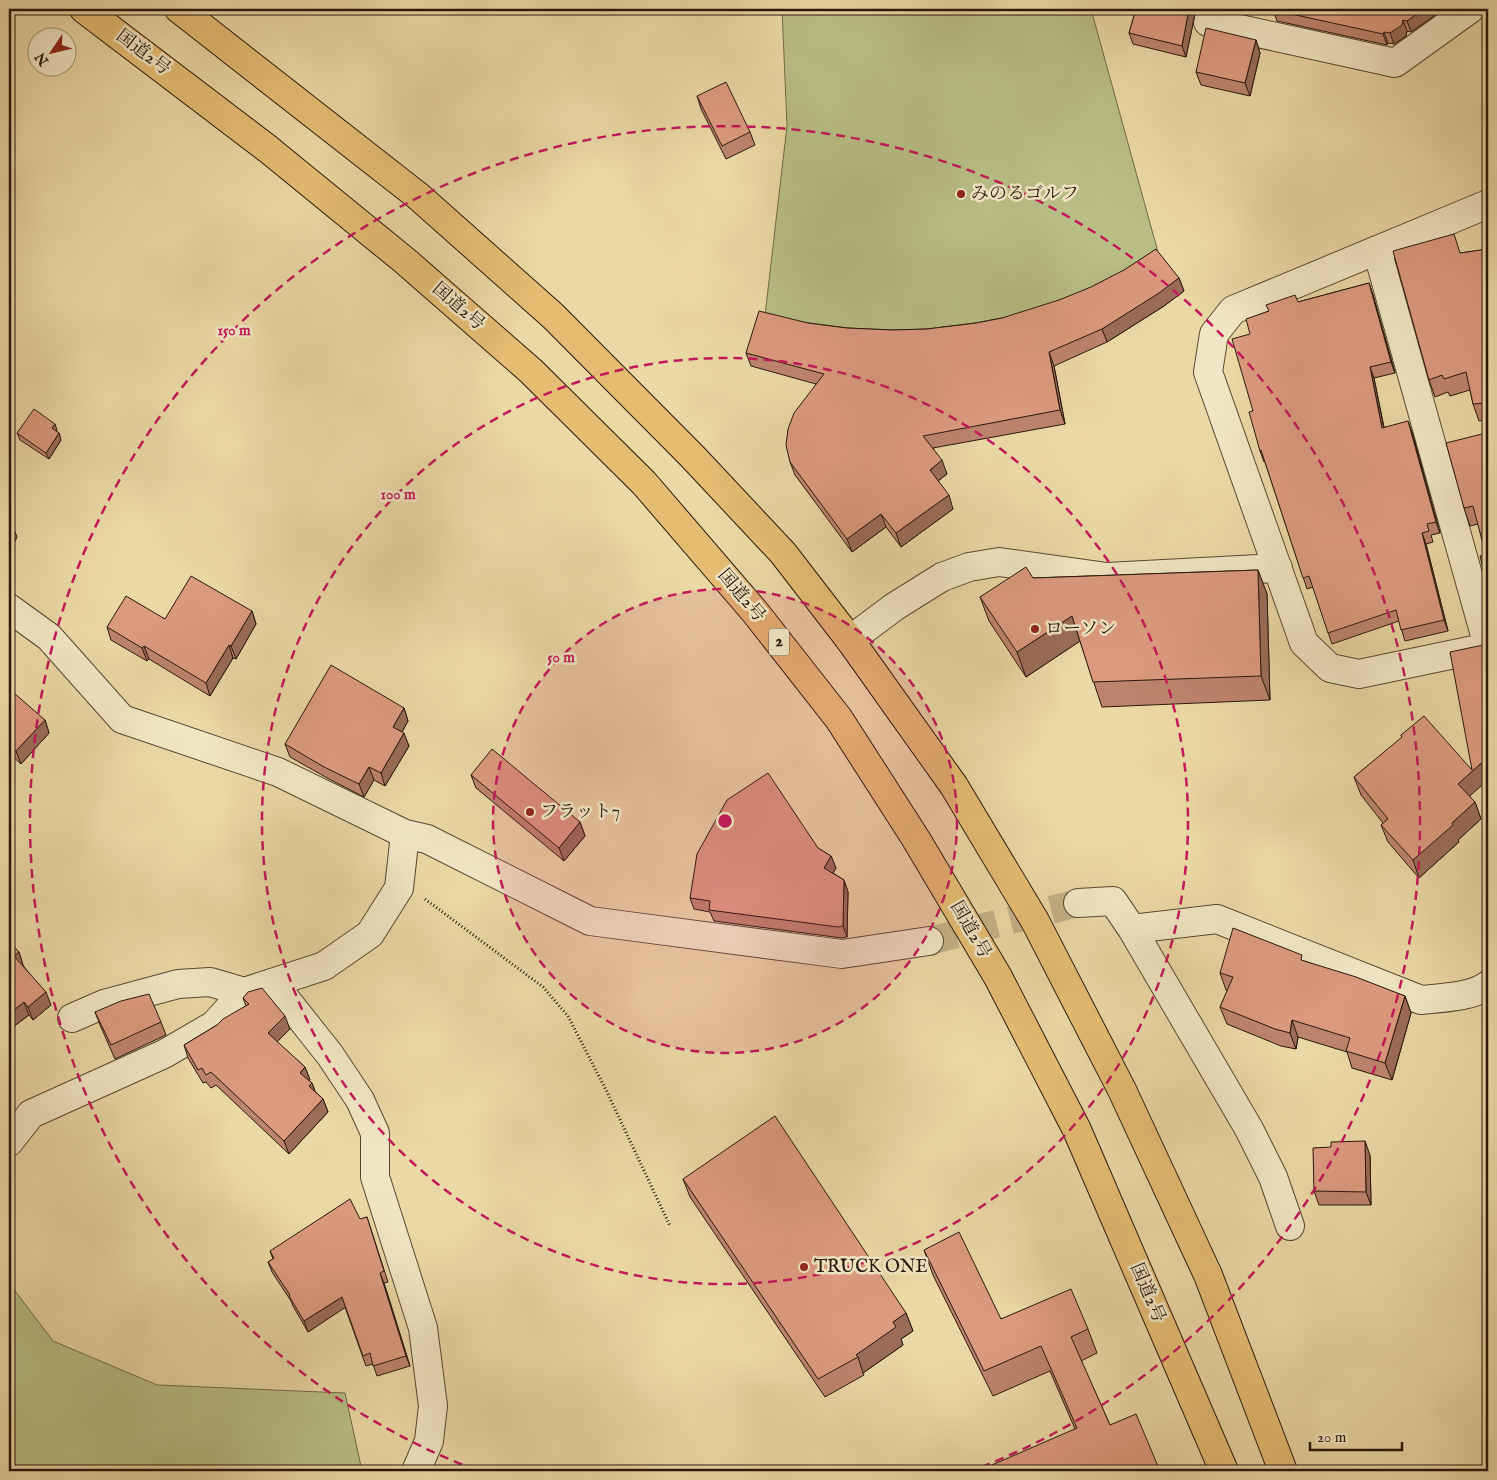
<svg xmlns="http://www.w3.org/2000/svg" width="1497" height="1480" font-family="'IM FELL English','Noto Serif JP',serif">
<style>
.green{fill:#b8be86;stroke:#706a49}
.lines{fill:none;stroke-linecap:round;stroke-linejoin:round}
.street-tunnel{stroke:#c3b186;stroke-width:28;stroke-dasharray:28 14;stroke-linecap:butt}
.street-casing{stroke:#584732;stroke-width:30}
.highway-casing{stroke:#28170c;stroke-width:30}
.path{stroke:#28170c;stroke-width:3;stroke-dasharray:1 2.5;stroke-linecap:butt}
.street{stroke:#f1e6c4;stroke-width:28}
.highway{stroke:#e5bc72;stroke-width:28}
.wall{fill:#bd846d;stroke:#28170c}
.shaded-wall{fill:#9a6c59;stroke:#28170c}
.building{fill:#dc9a7f;stroke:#28170c}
.ring{fill:none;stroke:#c2185b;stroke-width:2.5;stroke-dasharray:9 6}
.poi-dot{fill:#8f2418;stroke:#f1e6c4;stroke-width:2}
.labels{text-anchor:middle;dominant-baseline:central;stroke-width:5;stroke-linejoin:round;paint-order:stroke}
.shield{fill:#f1e6c4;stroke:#645543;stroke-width:1}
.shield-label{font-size:16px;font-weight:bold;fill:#28170c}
.street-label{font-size:18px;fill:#28170c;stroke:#f1e6c4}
.poi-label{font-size:18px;fill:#28170c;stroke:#f1e6c4;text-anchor:start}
.centre{fill:#c2185b;stroke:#f1e6c4;stroke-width:2.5}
.ring-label{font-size:15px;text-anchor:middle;font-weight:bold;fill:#c2185b;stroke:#f1e6c4;stroke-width:5;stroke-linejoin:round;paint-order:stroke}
</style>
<rect width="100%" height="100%" fill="#ead8a5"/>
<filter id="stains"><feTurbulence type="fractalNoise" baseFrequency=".004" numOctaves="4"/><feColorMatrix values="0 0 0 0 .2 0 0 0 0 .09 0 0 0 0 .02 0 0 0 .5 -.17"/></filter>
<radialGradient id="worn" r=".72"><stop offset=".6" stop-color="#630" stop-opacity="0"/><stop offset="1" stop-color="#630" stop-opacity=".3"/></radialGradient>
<!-- green -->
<path class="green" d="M782 9H1091L1161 263 981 336 764 324 787 126Z
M9 1283 53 1341 157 1385 345 1393 362 1471H9Z"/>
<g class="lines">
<!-- street-tunnel -->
<path class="street-tunnel" d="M929 941 1078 903"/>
<defs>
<path id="street" d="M1211 9 1208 22 1395 63 1470 9
M1488 204 1233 310 1214 334 1208 372 1304 643 1330 668 1359 674 1488 647
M1377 250 1488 646
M9 608 49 637 122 719 278 772 405 834 427 839 590 921 842 954 929 941
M850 640 894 607 942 577 969 567 999 562 1107 577 1278 568
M1078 903 1113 901 1132 929 1217 919 1421 1000C1440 998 1473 997 1488 985
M1132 929 1249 1129 1273 1177 1290 1226
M273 983 330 1055 360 1100 375 1133V1177L423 1328 433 1406 429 1441 416 1471
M72 1018 104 1004 178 984 210 982 244 992
M9 1142 31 1114 164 1054 214 1025 244 992 324 966 370 934 399 888 405 834"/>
<path id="highway" d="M84 9 268 149 404 260 531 371 644 483 755 612 839 719 916 839 998 977 1077 1130 1224 1471
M179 9 418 196 553 316 693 457 783 553 850 640 954 786 1035 921 1122 1090 1208 1275 1283 1471"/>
</defs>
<!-- street casing -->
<use href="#street" class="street-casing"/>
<!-- highway casing -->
<use href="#highway" class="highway-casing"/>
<!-- path -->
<path class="path" d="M425 899 543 987 568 1016 607 1092 670 1226"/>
<!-- street -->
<use href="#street" class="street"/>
<!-- highway -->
<use href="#highway" class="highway"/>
</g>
<!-- wall -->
<path class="wall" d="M1136 9H1196L1186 57 1133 44 1129 33Z
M1444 9 1411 32 1407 31 1406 36 1394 44 1388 43 1387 45 1277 21 1273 10Z
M1256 40 1260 53 1250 96 1201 85 1196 72Z
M697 96 750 132 755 145 726 159 701 109Z
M1488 249V420L1479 421 1473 404 1470 390 1450 396 1448 392 1435 397 1429 380 1461 253Z
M1179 278 1184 291 1164 306 1107 342 1054 366 1065 424 933 448 947 474 938 481 953 509 901 547 886 527 852 552 795 475 790 462 816 384 751 366 746 353 808 323 847 328 893 330 927 329 976 323 1002 318Z
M1369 283 1373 295 1395 373 1374 378 1384 427 1412 432 1440 533 1431 535 1433 542 1426 544 1448 631 1405 641 1399 621 1332 644 1313 587 1307 589 1265 462H1264L1260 451 1253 411 1250 334 1298 302Z
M57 430 56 431 59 433 61 440 49 459 20 440 17 433Z
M1486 433V555L1478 524 1470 526 1464 508Z
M1258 570 1267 594 1270 700 1102 707 1080 641 1026 677 989 621 980 597 1033 578Z
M252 611 256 624 236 659 233 658 210 696 149 659 147 661 111 640 107 627 165 619Z
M9 699 45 720 49 733 21 764 9 753Z
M404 708 408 721 402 732 409 746 385 786 374 780 364 797 329 779 290 757 285 744Z
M1401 735 1472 770 1470 797 1475 802 1481 819 1458 840 1459 842 1419 878 1388 842 1381 825 1383 823 1361 795 1354 777 1402 738Z
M471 775 580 822 585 836 564 861 476 788Z
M818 848 831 856 836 868 833 873 844 880 848 892 847 937 842 938 714 921 710 912 694 909 690 898Z
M19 952 23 965 51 1005 33 1020 29 1015 9 1030Z
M1304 961 1405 996 1411 1013 1392 1080 1352 1068 1347 1052 1298 1037 1296 1049 1281 1046 1227 1024 1220 1007 1228 990H1226L1220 973Z
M243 998 290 1029 277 1042 305 1067 310 1080 309 1081 312 1083 315 1091 323 1099 328 1112 289 1154 216 1085 211 1088 206 1082 203 1083 188 1058 184 1045 217 1025 246 1006Z
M95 1012 161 1022 166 1035 115 1059 100 1025Z
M1370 1155 1371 1205H1319L1314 1191Z
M683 1179 906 1313 913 1331 901 1339 903 1345 863 1373 864 1375 825 1397 690 1197Z
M367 1217 388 1282 384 1283 410 1366 377 1376 373 1364 366 1366 345 1307 308 1332 293 1306 291 1301 272 1272 268 1262 273 1259 270 1251Z
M924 1250 1001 1319 1088 1329 1097 1353 1081 1361 1110 1425 1160 1471 1075 1429 1050 1371 993 1396 933 1275Z"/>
<!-- shaded-wall -->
<path class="shaded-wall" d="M1189 9H1196L1186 57 1182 46Z
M1424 9H1444L1411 32 1407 21Z
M1403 20 1407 31 1406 36 1394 44 1390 33Z
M1384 32 1388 43 1387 45 1383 34Z
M1256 40 1260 53 1250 96 1245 83Z
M1179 278 1184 291 1164 306 1107 342 1102 329Z
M1369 283 1373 295 1395 373 1391 362Z
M1049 352 1054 366 1065 424 1060 410Z
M1370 367 1374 378 1386 439 1382 428Z
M1408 421 1412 432 1440 533 1436 522Z
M55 424 57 430 54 435 52 428Z
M59 433 61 440 49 459 46 453Z
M942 460 947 474 935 483 930 470Z
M949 495 953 509 901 547 896 533Z
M881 514 886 527 852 552 847 539Z
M12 524 17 537 9 554V531Z
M1422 533 1426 544 1448 631 1444 620Z
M1258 570 1267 594 1270 700 1261 676Z
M252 611 256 624 236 659 231 646Z
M1072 616 1080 641 1026 677 1017 652Z
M229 645 233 658 210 696 206 683Z
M144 646 149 659 147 661 142 648Z
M404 708 408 721 398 739 393 727Z
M45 720 49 733 21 764 16 751Z
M404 733 409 746 385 786 381 773Z
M1488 757V780L1464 801 1458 784Z
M369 767 374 780 364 797 359 784Z
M1475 802 1481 819 1458 840 1459 842 1419 878 1413 860 1452 823Z
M580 822 585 836 564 861 559 848Z
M831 856 836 868 829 879 824 868Z
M844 880 848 892 847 937 843 926Z
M19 952 23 965 19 969 14 956Z
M46 992 51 1005 33 1020 28 1007Z
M1405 996 1411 1013 1392 1080 1385 1063Z
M24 1002 29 1015 9 1030V1014Z
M285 1016 290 1029 273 1046 268 1033Z
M1292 1020 1298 1037 1296 1049 1290 1033Z
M305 1067 310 1080 305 1086 300 1073Z
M312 1083 317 1097 309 1086Z
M323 1099 328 1112 289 1154 284 1141Z
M1365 1141 1370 1155 1371 1205 1366 1192Z
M380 1273 384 1283 410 1366 406 1356Z
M342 1297 346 1307 308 1332 304 1321Z
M906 1313 913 1331 901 1339 903 1345 863 1373 858 1357 856 1355 893 1322Z"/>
<!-- building -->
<path class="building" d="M1136 9H1189L1182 46 1129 33Z
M1273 9H1424L1407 21 1403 20 1402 25 1390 33 1384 32 1383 34 1273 10Z
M1206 28 1256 40 1245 83 1196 72Z
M726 82 750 132 722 146 697 96Z
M1454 234 1460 253 1488 249V404L1486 403 1473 404 1466 372 1444 379 1442 375 1429 380 1393 251Z
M1156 249 1179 278 1159 293 1102 329 1049 352 1060 410 923 436 942 460 930 470 949 495 896 533 881 514 847 539 790 462 786 445 788 429 794 413 824 374 746 353 759 311 808 323 847 328 893 330 927 329 976 323 1002 318 1059 300 1091 287 1124 270Z
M1369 283 1391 362 1370 367 1382 428 1408 421 1436 522 1427 524 1429 531 1422 533 1444 620 1401 630 1396 610 1328 633 1309 576 1303 578 1261 450 1260 451 1249 412 1253 411 1232 339 1250 334 1246 319 1269 311 1266 305 1295 295 1298 302Z
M34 409 55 424 52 428 59 433 46 453 17 433Z
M1488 431V588L1480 556 1486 555 1473 506 1464 508 1446 443 1486 433Z
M9 523 12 524 9 531Z
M1026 567 1033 578 1258 570 1261 676 1093 682 1072 616 1017 652 980 597Z
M191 576 252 611 231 646 229 645 206 683 144 646 142 648 107 627 126 596 165 619Z
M1488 644V757L1458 784 1475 802 1452 823 1453 825 1413 860 1381 825 1388 819 1354 777 1402 737 1401 735 1424 716 1472 770 1450 652Z
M331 665 404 708 393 727 404 733 381 773 369 767 359 784 324 767 285 744Z
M14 693 45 720 16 751 9 745V699Z
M492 749 580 822 559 848 471 775Z
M768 773 818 848 831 856 824 868 844 880 843 926 838 927 709 910 710 901 690 898 697 854 727 800Z
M1233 928 1302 955 1301 960 1356 977 1405 996 1385 1063 1346 1051 1350 1038 1292 1020 1290 1033 1275 1029 1220 1007 1233 977 1220 973Z
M9 941 19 952 14 956 46 992 28 1007 24 1002 9 1014Z
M262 988 285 1016 268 1033 305 1067 300 1073 312 1083 309 1086 323 1099 284 1141 211 1072 206 1075 202 1068 198 1070 184 1045 217 1025 223 1019 249 1004 243 998 248 992Z
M149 994 161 1022 111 1045 95 1012 121 1001Z
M775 1116 906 1313 893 1322 896 1327 856 1355 858 1357 818 1379 683 1179Z
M1365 1141 1366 1192 1314 1191 1313 1148 1331 1147V1142Z
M350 1199 360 1219 367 1217 384 1271 380 1273 406 1356 373 1366 370 1353 363 1356 342 1297 304 1321 289 1296 290 1295 268 1262 274 1258 270 1251Z
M959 1232 1001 1319 1071 1289 1088 1329 1071 1337 1110 1425 1136 1414 1160 1471H978L1077 1428 1041 1346 984 1371 924 1250Z"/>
<!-- distance rings -->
<circle cx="725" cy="821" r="232" fill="#c2185b" fill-opacity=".12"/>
<g class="ring">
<circle cx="725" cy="821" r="232"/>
<circle cx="725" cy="821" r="463"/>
<path d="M476 1470A695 695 0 1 1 974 1470"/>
</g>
<!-- markers -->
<g class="poi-dot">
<circle cx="961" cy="194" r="5"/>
<circle cx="1035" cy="629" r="5"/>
<circle cx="530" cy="812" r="5"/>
<circle cx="804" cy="1267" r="5"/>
</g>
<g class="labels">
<!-- shield labels -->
<rect class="shield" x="769" y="628.5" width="20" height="27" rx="4"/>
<g class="shield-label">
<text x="779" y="642">2</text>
</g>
<!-- street labels -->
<g class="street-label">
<text transform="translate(143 53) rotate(37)">国道2号</text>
<text transform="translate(458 307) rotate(41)">国道2号</text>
<text transform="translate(741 596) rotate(50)">国道2号</text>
<text transform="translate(970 930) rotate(60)">国道2号</text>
<text transform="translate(1147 1293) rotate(67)">国道2号</text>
</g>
<!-- poi labels -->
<g class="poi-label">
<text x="971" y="194">みのるゴルフ</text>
<text x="1045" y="629">ローソン</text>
<text x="540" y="812">フラット7</text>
<text x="814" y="1267">TRUCK ONE</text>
</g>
</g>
<circle cx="725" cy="821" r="8" class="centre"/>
<g class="ring-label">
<text x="234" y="335">150 m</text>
<text x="398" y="499">100 m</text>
<text x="561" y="662">50 m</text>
</g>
<!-- margin -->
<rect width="1497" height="1480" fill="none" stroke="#ead8a5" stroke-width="30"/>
<rect x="10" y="10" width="1477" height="1460" fill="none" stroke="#28170c" stroke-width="2.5"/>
<rect x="15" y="15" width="1467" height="1450" fill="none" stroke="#28170c"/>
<!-- north arrow -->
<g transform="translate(52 52) rotate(235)"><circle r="24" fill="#f1e6c4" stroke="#a1937a"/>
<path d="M0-4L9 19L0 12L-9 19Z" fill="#8f2418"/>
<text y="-8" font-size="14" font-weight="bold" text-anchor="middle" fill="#28170c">N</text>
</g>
<!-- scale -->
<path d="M1310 1442v8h92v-8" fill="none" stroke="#28170c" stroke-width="2.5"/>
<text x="1317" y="1442" font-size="15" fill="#28170c" stroke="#f1e6c4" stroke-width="4" paint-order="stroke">20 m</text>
<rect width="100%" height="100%" filter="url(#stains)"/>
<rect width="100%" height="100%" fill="url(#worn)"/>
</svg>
